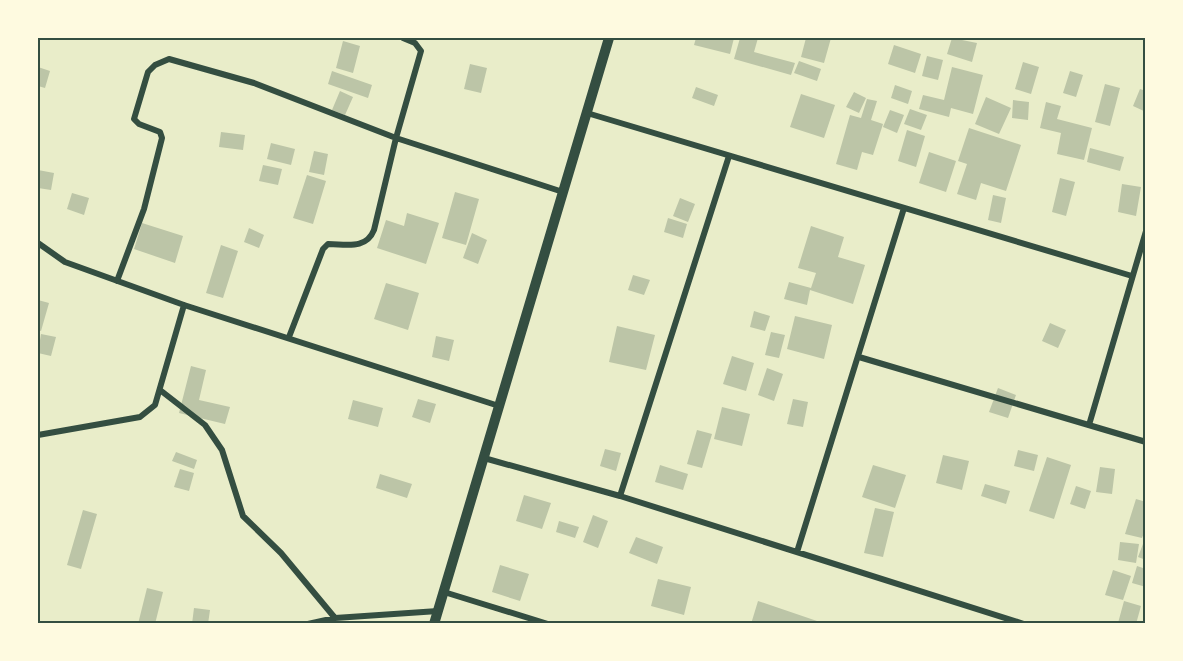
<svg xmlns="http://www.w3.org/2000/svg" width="1183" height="661" font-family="Roboto,sans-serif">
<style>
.building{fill:#bcc5a7}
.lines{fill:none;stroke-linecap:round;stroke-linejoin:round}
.minor{stroke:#344e41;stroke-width:6}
.tertiary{stroke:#344e41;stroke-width:10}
.neatline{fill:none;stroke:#344e41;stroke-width:2}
</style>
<rect width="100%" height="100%" fill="#e9edc9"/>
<!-- building -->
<path class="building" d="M696 38H734L730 54 694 45Z
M740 38H758L754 52 795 63 791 75 734 59Z
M806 38H831L824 63 801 57Z
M952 38 977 43 972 62 947 54Z
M343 41 360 46 353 73 336 68Z
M894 45 921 54 915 73 888 64Z
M927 56 943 60 938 80 922 76Z
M799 61 821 69 817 81 794 73Z
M1023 62 1039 67 1031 94 1015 89Z
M470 64 487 68 481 93 464 89Z
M38 67 50 71 45 88 38 86Z
M952 67 983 75 973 114 951 108 949 117 919 109 923 95 944 100Z
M332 71 372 85 368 98 328 84Z
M1070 71 1083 75 1076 97 1063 93Z
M1105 84 1120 88 1110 126 1095 122Z
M895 85 912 91 908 104 891 98Z
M696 87 718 95 714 106 692 98Z
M1140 89 1146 91V112L1133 106Z
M340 91 353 97 345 115 332 110Z
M854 92 866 98 859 113 846 107Z
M801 94 835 105 824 138 790 127Z
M986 97 1011 108 999 134 975 124Z
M867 99 877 101 871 120 883 124 873 155 862 152 857 170 836 164 850 115 861 118Z
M1013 100 1029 102 1028 120 1012 118Z
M1046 102 1061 106 1057 119 1092 128 1084 160 1057 154 1061 133 1040 128Z
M910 109 927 115 921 130 904 124Z
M890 110 904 115 897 133 883 127Z
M969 128 1021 145 1006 191 981 183 976 200 957 194 967 164 958 161Z
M907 130 925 136 916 167 898 161Z
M221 132 245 135 243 150 219 147Z
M271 143 295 149 291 165 267 159Z
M1090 148 1124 157 1120 171 1087 162Z
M314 151 328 154 324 175 309 172Z
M929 152 956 161 946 192 919 183Z
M263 165 282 169 278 185 259 181Z
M38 170 54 173 51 190 38 188Z
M307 175 326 181 313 224 293 218Z
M1060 178 1075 182 1066 216 1052 212Z
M1122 184 1141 187 1136 216 1118 212Z
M455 192 479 199 466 245 442 238Z
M72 193 89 198 84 215 67 209Z
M993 195 1006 198 1001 223 988 220Z
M680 198 695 204 688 222 673 216Z
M407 213 439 223 426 264 377 248 386 220 404 226Z
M668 218 687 224 683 238 664 232Z
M142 223 183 236 175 263 134 249Z
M811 226 844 237 838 257 865 265 853 304 810 290 807 305 784 299 789 282 811 288 816 273 798 268Z
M249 228 264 235 259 248 244 242Z
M472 233 487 240 478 264 463 258Z
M221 245 238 251 223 298 206 293Z
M633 275 650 280 644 295 628 290Z
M386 283 419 293 408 330 374 319Z
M38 300 49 303 41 331 38 330Z
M754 311 770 316 765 331 750 327Z
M795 316 832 325 824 359 787 349Z
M1050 323 1066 330 1058 348 1042 341Z
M617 326 655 335 646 370 609 362Z
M771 332 785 335 779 358 765 355Z
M41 334 56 337 51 356 38 353Z
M436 336 454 340 449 361 432 357Z
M732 356 754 363 746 391 723 384Z
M191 366 206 370 199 400 230 407 225 424 179 413Z
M767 368 783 374 774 401 758 395Z
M998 388 1016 395 1008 418 989 412Z
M418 399 436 404 430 423 412 417Z
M793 399 808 402 803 427 787 424Z
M353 400 383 408 378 427 348 419Z
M722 407 750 414 742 446 714 439Z
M697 430 712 434 702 468 687 464Z
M605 449 621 453 616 471 600 466Z
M1018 450 1038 455 1034 471 1014 466Z
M176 452 197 460 194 469 172 461Z
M943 455 969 461 962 490 936 483Z
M1047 457 1071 465 1054 519 1029 511Z
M660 465 688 474 683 490 655 482Z
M873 465 906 475 895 508 862 497Z
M1100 467 1115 469 1112 494 1096 492Z
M180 469 194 473 189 491 174 487Z
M380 474 412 484 407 498 376 488Z
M985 484 1010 491 1006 504 981 496Z
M1076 486 1091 491 1085 509 1070 504Z
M524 495 551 503 542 529 516 521Z
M1136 499 1146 502V528L1142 538 1125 534Z
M875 508 894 512 883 557 864 553Z
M83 510 97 514 81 569 67 565Z
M593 515 608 521 598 548 583 542Z
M559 521 579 527 575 538 556 532Z
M1146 536V560L1138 557Z
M636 537 663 547 657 564 629 553Z
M1120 542 1139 544 1136 563 1118 560Z
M500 565 529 574 520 601 492 592Z
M1137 566 1146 569V587L1132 583Z
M1113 570 1131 576 1123 600 1105 595Z
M658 579 691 587 684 615 651 606Z
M147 588 163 592 155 624H138Z
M758 601 817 621 816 624H751Z
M1124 601 1141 606 1136 624 1118 623Z
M194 608 210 610 208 624H192Z"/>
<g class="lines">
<!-- minor -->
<path class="minor" d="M587 113 1132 276
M38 243 65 262 184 305 499 406
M117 281 144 209 162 138 160 132 139 124 134 119 148 72 155 65 169 59 254 83 396 138 563 192
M289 337 323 249 328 244C346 244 366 250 374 230L396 138 421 51 415 43 403 38
M859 357 1146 442
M160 390 205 425 222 450 243 516 281 553 335 618
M1089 425 1146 231
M38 435 140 417 155 405 184 305
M484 458 620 496 1024 624
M620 496 729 156
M797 552 904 208
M444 592 548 624
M308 624 335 618 438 611"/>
<!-- tertiary -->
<path class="tertiary" d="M434 624 609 38"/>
</g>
<!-- border -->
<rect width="1183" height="661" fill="none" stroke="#fefae0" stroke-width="78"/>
<rect x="39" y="39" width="1105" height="583" class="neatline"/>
</svg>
